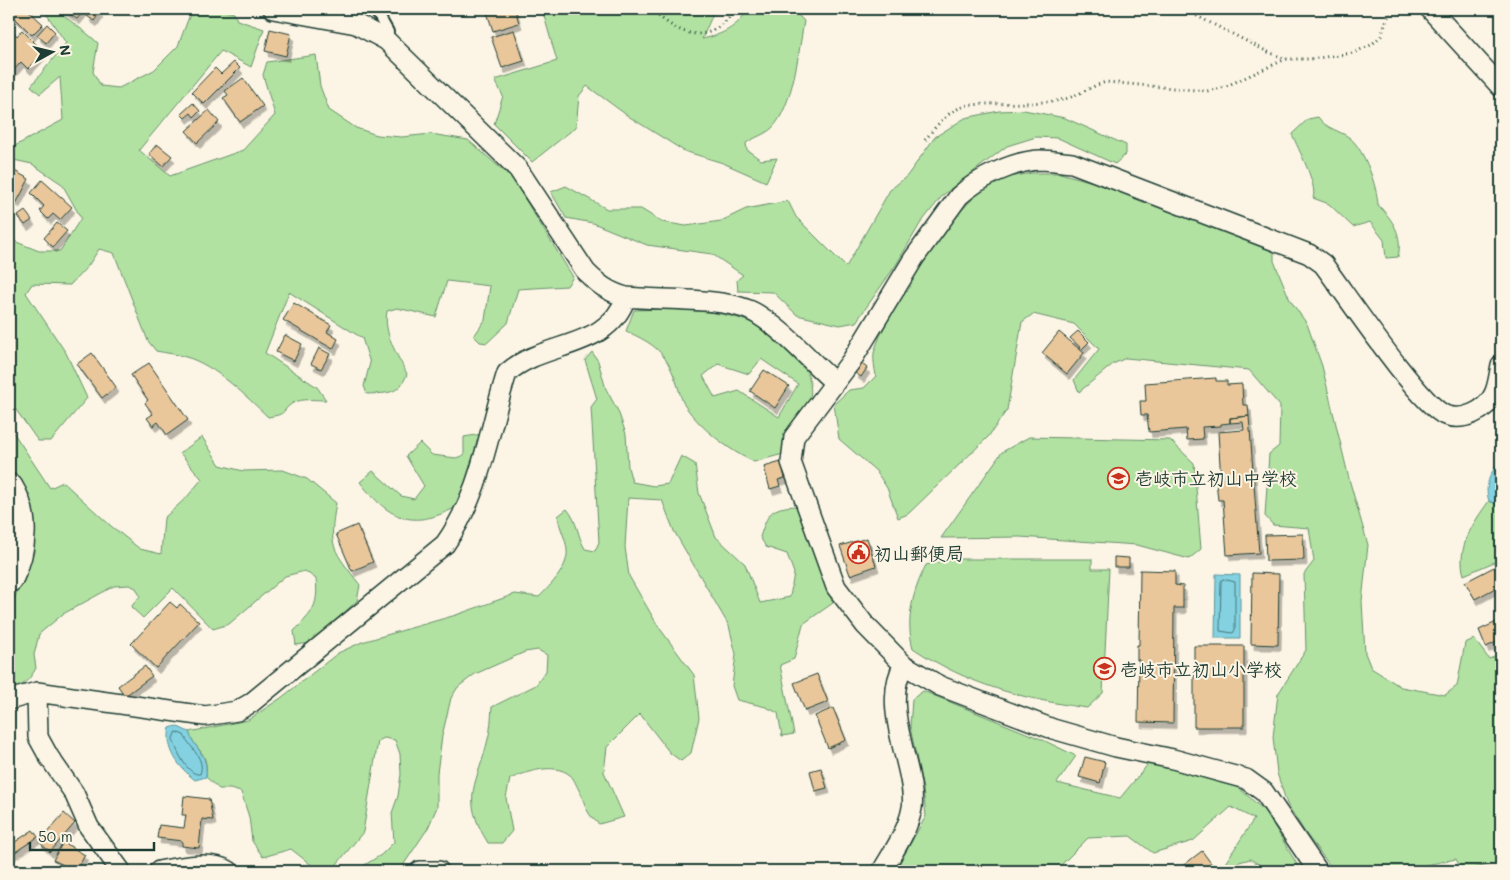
<svg xmlns="http://www.w3.org/2000/svg" width="1510" height="880" font-family="Mali,'Klee One',sans-serif">
<style>
.green{fill:#b2e2a2;stroke:#68906b;fill-rule:evenodd}
.water{fill:#83d1e1;stroke:#5b969c}
.lines{fill:none;stroke-linecap:round;stroke-linejoin:round}
.shore{stroke:#477879;stroke-width:1}
.building{fill:#eac79b;stroke:#1f3d34;filter:url(#shadow)}
.lane-casing{stroke:#1f3d34;stroke-width:14}
.street-casing{stroke:#1f3d34;stroke-width:22}
.secondary-casing{stroke:#1f3d34;stroke-width:31}
.path{stroke:#1f3d34;stroke-width:3;stroke-dasharray:1 4;stroke-linecap:butt}
.lane{stroke:#fcf5e5;stroke-width:10}
.street{stroke:#fcf5e5;stroke-width:19}
.secondary{stroke:#fcf5e5;stroke-width:28}
.labels{text-anchor:middle;dominant-baseline:central;stroke-width:4;stroke-linejoin:round;paint-order:stroke}
.poi-label{font-size:18px;font-weight:bold;fill:#1f3d34;stroke:#fcf5e5;text-anchor:start}
</style>
<defs>
<filter id="shadow"><feDropShadow dx="3" dy="5.5" stdDeviation="0" flood-color="#0004"/></filter>
</defs>
<rect width="100%" height="100%" fill="#fcf5e5"/>
<filter id="ink" filterUnits="userSpaceOnUse"><feTurbulence type="fractalNoise" baseFrequency=".02" numOctaves="2"/><feDisplacementMap in="SourceGraphic" scale="10" xChannelSelector="R" yChannelSelector="G"/><feConvolveMatrix kernelMatrix="1 2 1 2 8 2 1 2 1" color-interpolation-filters="sRGB"/></filter>
<g filter="url(#ink)">
<!-- green -->
<path class="green" d="M43 9H57C69 22 85 30 98 43L93 72 101 86 119 88 154 70 178 46 192 9H217L234 13 237 20 264 29 251 67 221 51 139 150 170 176 243 150 275 115 263 75 267 62 316 55 320 86 329 110 356 128 377 135 402 137 431 134 468 140 512 178 573 277 567 286 518 289 508 323 487 343 480 342 474 336 485 320 490 286 447 281 436 317 397 308 387 311C383 334 397 354 407 374 399 395 388 393 367 394L364 386 370 363 362 338 289 292 265 353 317 387 326 400C316 400 302 398 293 403 280 411 289 414 268 417 247 397 215 365 186 357 176 354 166 353 156 351L148 341 114 253 99 249 88 266 70 285 32 284 26 293 66 353 87 398 51 441H38L9 400V239L39 251H60L81 218 62 184 32 164 9 159 13 147 63 120 60 77 40 94 31 86 66 43Z
M542 9H715L702 39C722 35 738 27 748 9H792L804 21C799 50 793 107 772 128 766 134 753 138 746 143L747 150 761 160 777 158 766 182 723 163 684 151 628 116 587 86 579 96 576 127 532 162 494 124 503 96 495 80 557 61Z
M1024 110 1065 118 1126 145V154L1115 164 1058 138 1036 137 1007 146 943 195 920 224 896 265 856 322 840 325 797 315 773 292 738 291 737 280 743 275 712 254 647 245 593 223 566 218 551 192 566 186 607 209H641L662 222 686 226 721 221 746 209 788 201 796 217 846 267 890 190 907 176 935 137 965 118 999 111Z
M1318 117C1326 129 1339 130 1350 138 1365 151 1377 186 1378 205 1393 220 1403 235 1398 257L1386 258 1384 240 1370 222 1353 227 1329 204 1313 198C1318 185 1298 149 1292 134L1308 119Z
M1032 173H1060L1093 182 1241 234 1274 251V261L1290 300 1307 324 1322 366 1349 479 1368 545 1362 601 1365 653 1371 668 1401 687 1445 695 1457 686 1465 643 1474 639 1489 659 1501 654V862L1462 871 1456 859 1416 867 1413 871H1334L1306 834 1287 804 1277 773 1273 737 1278 694 1306 650 1304 574 1314 561 1309 528 1273 525 1265 516 1269 454 1279 446 1280 406 1249 370 1126 358 1113 364 1079 392 1074 380 1099 349 1074 324 1033 314 1022 322 1007 410 988 437 908 514 898 518 887 488 876 471 839 439 834 404 849 390 864 388 876 376C875 369 873 360 874 353 884 313 951 212 985 188 998 178 1016 176 1032 173Z
M673 309C696 311 720 312 741 319 775 330 820 363 809 403 805 420 791 439 783 454L754 462C730 451 701 429 685 406 681 400 679 389 676 381 665 351 654 344 626 331L634 310ZM761 359 798 384 779 417 739 391 715 398 703 376 718 364 749 374Z
M592 352 598 361 606 389 618 411 626 434 628 467 632 482 654 486 668 484 681 456 695 464 699 493 716 537 745 564 760 603 790 597 794 573 787 554 766 547 760 537C768 513 770 507 797 506L833 603 803 624 794 659 780 665 794 734 782 736 778 713 766 707 737 700 732 686 736 654 729 626 674 531 662 500 628 498 625 547 629 576 658 626 694 675 699 718 691 753 681 761 670 753 640 714 607 747 604 772 624 817 599 824C586 814 586 806 580 792 577 787 574 778 570 775 554 762 526 772 510 779L506 798 512 831 502 843H488C459 796 478 784 488 739 491 729 491 718 492 707L536 685 546 671 547 655 538 650 525 652 475 674 458 687 451 698 442 736 437 773V807L428 828 402 867 386 871H360L358 869 381 855 394 842 392 813 398 796 401 774 400 754 395 740 384 738 378 741 363 832 333 869 319 871 291 849 263 857 252 841 249 817 241 792 230 789H219L206 777C209 750 196 753 189 732L248 720 281 698 338 653 362 642 456 615 515 594 539 597C550 586 569 567 567 550 566 538 559 528 558 516L567 509C578 522 577 535 585 549L595 551 599 542 591 407 597 399 585 360Z
M9 426 50 488 63 482 111 526 140 549 161 554 164 518 187 497 202 479 180 453 202 437 220 465 243 471 283 470 307 479 336 503C328 549 333 549 360 585L357 601 310 643 296 645 294 631C312 613 319 606 316 579L305 571 285 576 229 624 213 629 173 588 143 618 131 607 140 596 136 588 129 585 114 586 63 614 39 634 34 655 36 668C30 680 21 687 9 693V611L34 552 33 528 27 504 9 472Z
M482 434 460 505C415 530 391 522 360 482L373 471 401 496 414 499 424 486 406 456 420 443 432 455 456 458 464 455V437Z
M1029 437 1170 440 1194 463 1201 549 1189 559 1137 545 1020 537 941 538 1002 452Z
M1489 501 1501 506V559L1464 575C1456 548 1473 523 1489 501Z
M951 559H1092V569H1109L1103 693 1087 708C1022 699 968 685 913 648 905 620 913 591 926 565Z
M923 691 1041 739 1076 756 1057 783 1120 798 1149 763 1239 788 1266 812 1301 871H1262L1260 865 1250 859 1236 863 1229 871H1220L1254 819 1231 807 1193 841 1153 853 1130 836 1088 838 1061 865 1060 871H895L926 816 923 789 910 727 912 699Z"/>
<!-- water -->
<path class="water" d="M1501 458V506L1489 501C1483 483 1492 472 1501 458Z
M1216 574 1240 575V638H1215Z
M176 726 189 732C196 752 208 753 206 777L195 780C178 767 165 748 170 728Z"/>
<g class="lines">
<!-- shore -->
<path class="shore" d="M1223 579 1235 582V630L1233 633 1220 631 1221 582Z
M176 732 184 735C190 748 206 759 200 774 187 776 176 749 173 739Z"/>
</g>
<!-- building -->
<path class="building" d="M12 9H27L43 24 32 35 9 12Z
M62 9H85L77 19Z
M92 9 100 12 94 21 87 16Z
M486 9H515L519 23 493 31Z
M47 24 55 32 46 43 37 35Z
M270 29 291 34 286 56 265 51Z
M22 30 44 52 28 69 21 62 13 71 9 67V37L13 32 17 36Z
M514 30 524 61 502 68 491 37Z
M234 62 240 68 204 104 192 92 215 68 221 74Z
M243 78 263 106 240 122 223 98 228 95 225 91Z
M193 103 200 111 194 117 191 113 185 118 181 114Z
M209 110 219 122 197 143 186 131Z
M157 144 172 156 163 166 149 154Z
M9 168 29 179 17 202 9 198Z
M42 180 72 207 60 220 53 214 48 219 40 211 44 206 31 193Z
M25 211 32 220 25 225 18 216Z
M57 223 67 231 53 247 44 238Z
M294 303 331 325 327 332 338 339 333 349 283 320Z
M1078 331 1089 342 1082 349 1070 338Z
M1059 332 1084 353 1067 374 1042 353Z
M285 335 302 344 294 361 276 352Z
M319 348 330 354 321 369 311 364Z
M92 353 116 387 102 398 77 364Z
M149 363 188 420 167 435 158 422 153 426 147 418 153 414 145 403 148 400 131 375Z
M862 364 867 368 861 377 855 373Z
M764 370 789 386 775 408 750 391Z
M1216 378V381H1227V385L1242 384 1243 405H1248L1249 416 1230 418V423L1221 424V426L1202 427 1203 439 1187 440 1186 429 1149 432 1147 415H1141L1140 401H1146L1145 383Z
M1249 416 1259 553 1227 555 1223 500H1218L1216 481H1221L1218 432 1244 430 1243 422 1230 423V418Z
M781 462 785 478 778 480 780 486 770 489 764 467Z
M357 525 373 562 352 571 336 534Z
M1303 534 1304 560 1266 561 1265 535Z
M867 538 876 566 850 575 840 546Z
M1114 557 1129 558V567H1114Z
M1494 567 1501 580V585L1475 599 1465 582Z
M1140 570 1175 571V585L1183 586V608H1174L1173 723 1138 722 1139 660H1137V645H1139Z
M1252 573 1279 574 1278 645 1251 644Z
M170 602 177 608 180 604 199 622 156 668 131 644Z
M1501 620V640L1486 647 1479 630Z
M1194 646H1244V727H1194Z
M145 666 152 676 125 696 118 686Z
M817 674 828 702 805 711 794 683Z
M833 708 846 740 828 748 815 716Z
M1085 757 1105 762 1100 783 1079 777Z
M821 768 827 788 815 791 810 771Z
M184 796 209 799 213 820 202 819 199 848 182 846V841L157 838 159 825 184 828 186 815H182Z
M64 813 75 823 50 852 39 842Z
M33 830 38 837 9 856V846Z
M63 842 85 855 76 871 53 860Z
M1202 851 1213 866 1206 871H1185L1181 867Z"/>
<g class="lines">
<defs>
<path id="lane" d="M375 9 388 32 386 40"/>
<path id="street" d="M273 9 356 24 386 40 518 169 586 272C598 284 608 292 626 297 661 301 728 296 757 314 786 332 809 360 834 382
M1430 9 1501 87
M37 692 38 737 49 757 74 793 89 827 121 871
M9 700 37 692 205 716 237 711 251 703 445 544C482 492 488 431 507 373 544 340 608 351 626 297
M159 871C180 867 210 860 229 871
M420 871H439
M882 871C893 852 908 831 912 808 914 797 911 785 909 774 902 741 885 695 904 665
M1318 871 1264 792 1246 779 1173 759 1116 747 1053 729 940 686 904 665 865 625 836 587 791 462 794 437 852 360 914 258 959 196C979 178 1013 161 1040 160 1051 160 1061 162 1072 163L1309 254 1323 264C1345 293 1419 404 1445 415 1463 422 1486 411 1494 394 1498 386 1499 374 1501 365"/>
<path id="secondary" d="M9 488C26 516 23 549 9 578"/>
</defs>
<!-- lane casing -->
<use href="#lane" class="lane-casing"/>
<!-- street casing -->
<use href="#street" class="street-casing"/>
<!-- secondary casing -->
<use href="#secondary" class="secondary-casing"/>
<!-- path -->
<path class="path" d="M651 9C679 36 710 48 735 9
M1183 9 1268 52 1286 59H1311L1353 53 1371 45 1381 36 1391 9
M925 140C938 124 947 111 968 105 997 103 1026 104 1055 101 1074 99 1088 87 1106 82L1207 91 1222 88 1286 59"/>
<!-- lane -->
<use href="#lane" class="lane"/>
<!-- street -->
<use href="#street" class="street"/>
<!-- secondary -->
<use href="#secondary" class="secondary"/>
</g>
</g>
<!-- icons -->
<defs>
<symbol id="school-ring" viewBox="-11 -11 22 22"><circle r="9.5" fill="#fcf5e5" stroke="#c8321e" stroke-width="1.5"/><path d="M0-5L7-2L0 1L-7-2ZM-4 1L0 2.5L4 1V4Q0 6-4 4Z" fill="#c8321e"/></symbol>
<symbol id="civic-ring" viewBox="-11 -11 22 22"><circle r="9.5" fill="#fcf5e5" stroke="#c8321e" stroke-width="1.5"/><path d="M-.6-6.5H3V-4.5H.6V-3L4-1V1h2V6H-6V1h2V-1L-.6-3ZM-1.2 2.5V6h2.4V2.5Z" fill="#c8321e"/></symbol>
</defs>
<g fill-rule="evenodd">
<use href="#school-ring" x="1106" y="466" width="25" height="25"/>
<use href="#civic-ring" x="846" y="540" width="25" height="25"/>
<use href="#school-ring" x="1092" y="656" width="25" height="25"/>
</g>
<g class="labels">
<!-- poi labels -->
<g class="poi-label">
<text x="1135" y="478">壱岐市立初山中学校</text>
<text x="874" y="553">初山郵便局</text>
<text x="1120" y="669">壱岐市立初山小学校</text>
</g>
</g>
<!-- margin -->
<rect width="1510" height="880" fill="none" stroke="#fcf5e5" stroke-width="30"/>
<rect x="15" y="15" width="1480" height="850" fill="none" stroke="#1f3d34" stroke-width="2" filter="url(#ink)"/>
<!-- north arrow -->
<g transform="translate(52 52) rotate(82)" stroke="#fcf5e5" stroke-width="4" paint-order="stroke">
<path d="M0-4L9 19L0 12L-9 19Z" fill="#1f3d34"/>
<text y="-8" font-size="14" font-weight="bold" text-anchor="middle" fill="#1f3d34">N</text>
</g>
<!-- scale -->
<path d="M30 842v8h124v-8" fill="none" stroke="#1f3d34" stroke-width="2.5"/>
<text x="38" y="842" font-size="15" fill="#1f3d34" stroke="#fcf5e5" stroke-width="4" paint-order="stroke">50 m</text>
</svg>
